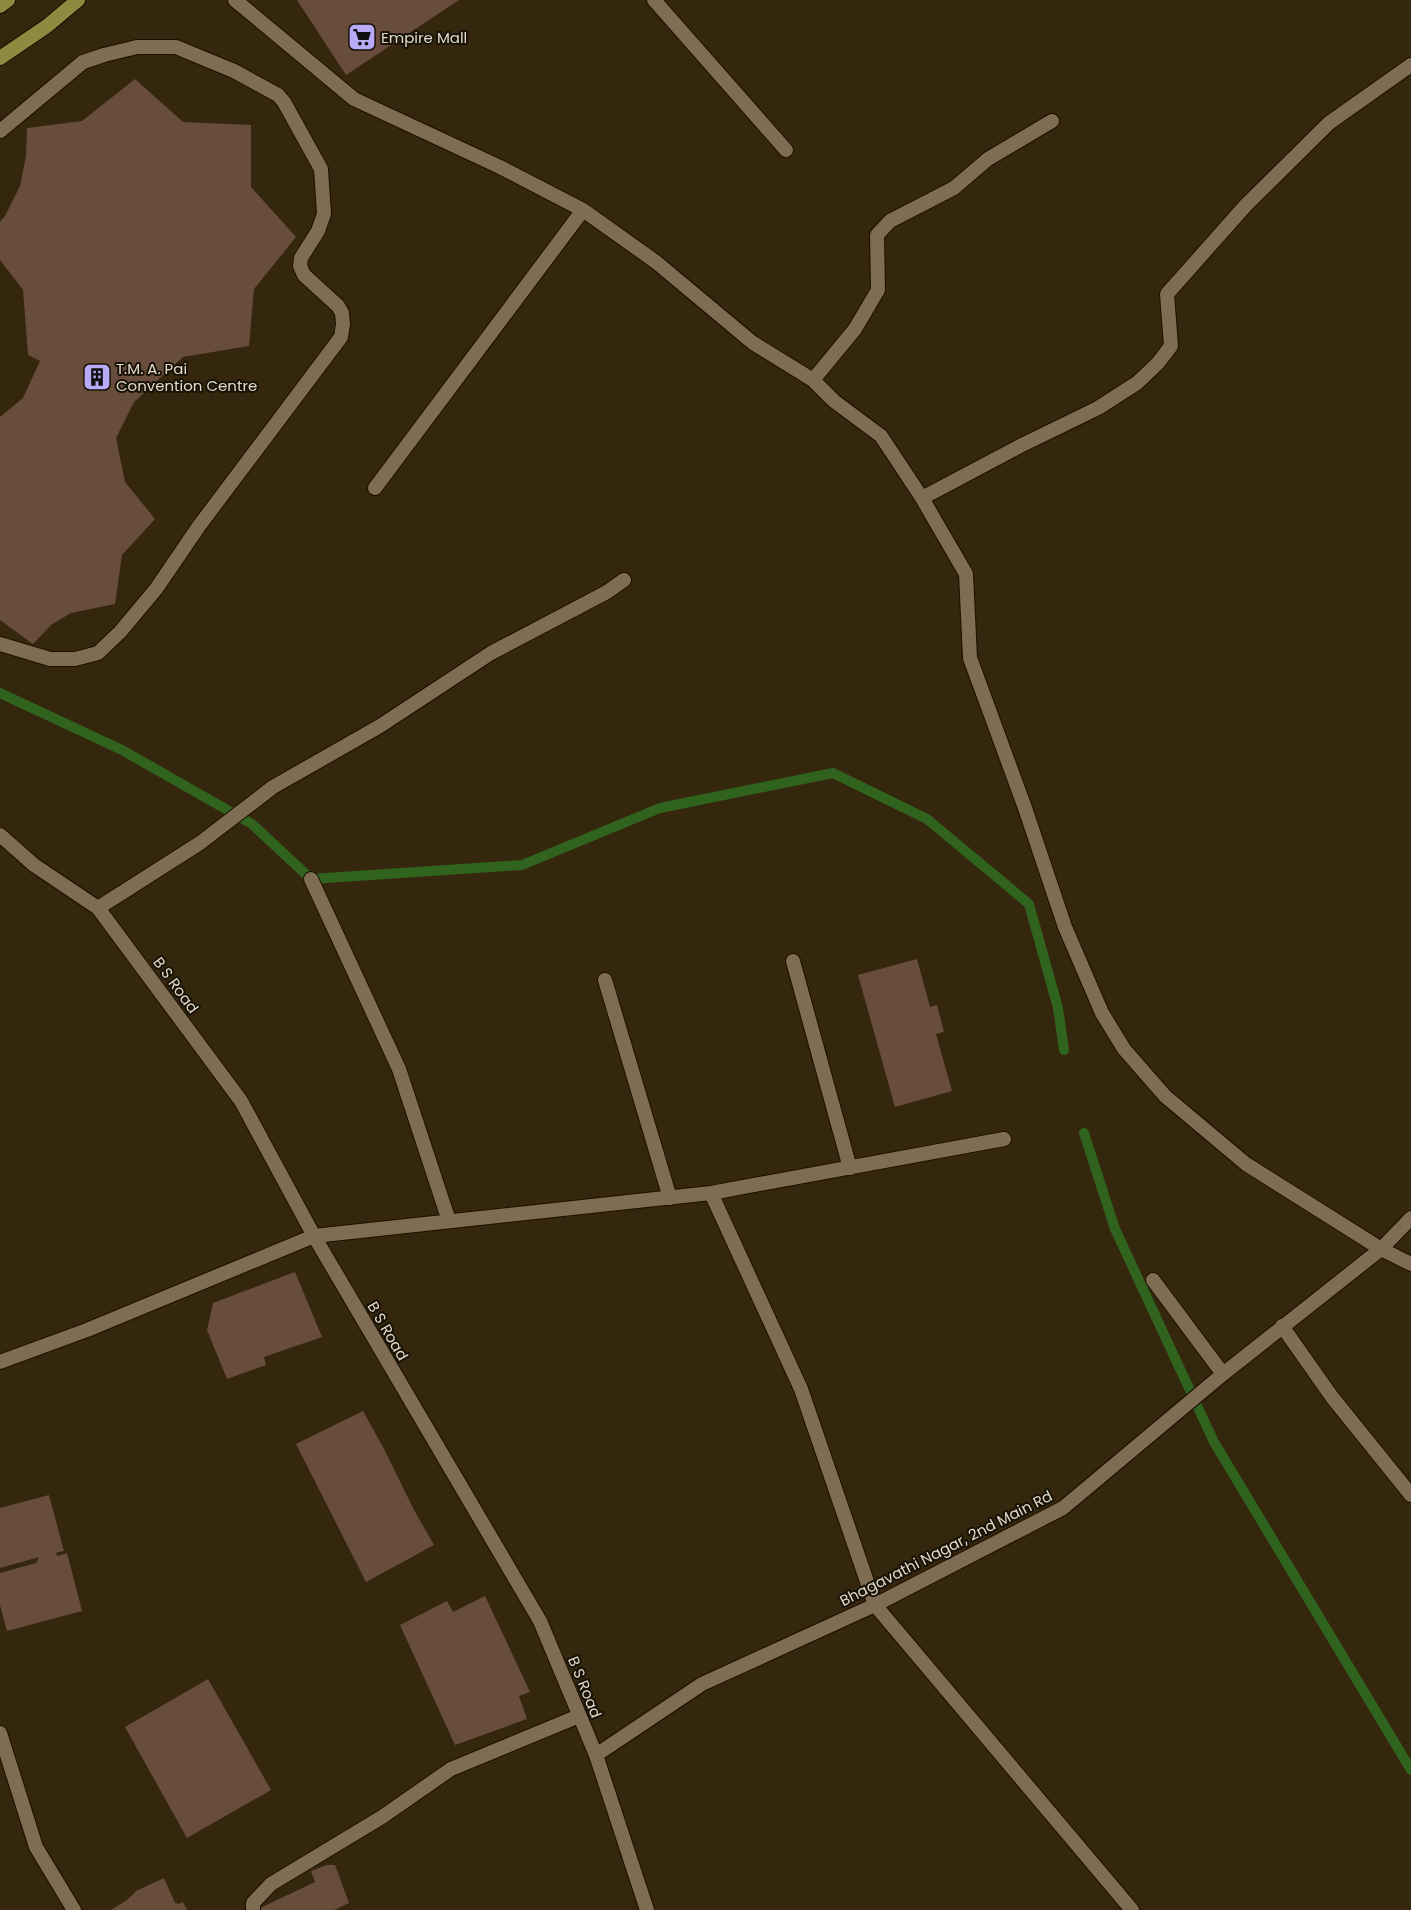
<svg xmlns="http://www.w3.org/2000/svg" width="1411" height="1910" font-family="Poppins,sans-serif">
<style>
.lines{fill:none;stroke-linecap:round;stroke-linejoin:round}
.stream{stroke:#30631e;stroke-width:10}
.building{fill:#684c3c}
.service-casing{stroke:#1c0f00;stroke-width:16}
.minor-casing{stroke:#1c0f00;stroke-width:16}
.tertiary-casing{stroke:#1c0f00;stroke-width:16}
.primary-casing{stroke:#1c0f00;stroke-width:16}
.service{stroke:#7e6d52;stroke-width:14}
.minor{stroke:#7e6d52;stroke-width:14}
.tertiary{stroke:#7e6d52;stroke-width:14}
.primary{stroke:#908a41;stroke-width:14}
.labels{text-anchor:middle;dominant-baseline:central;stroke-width:4;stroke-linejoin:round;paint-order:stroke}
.poi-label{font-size:15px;fill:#e2d9ca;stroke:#171106;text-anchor:start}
.street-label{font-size:15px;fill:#e2d9ca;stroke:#171106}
</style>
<rect width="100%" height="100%" fill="#35270d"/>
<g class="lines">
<!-- stream -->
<path class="stream" d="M0 693 122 750 252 824 311 879 522 865 660 808 833 773 927 819 1029 904 1058 1008 1064 1050
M1084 1133 1115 1229 1214 1442 1411 1770"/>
</g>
<!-- building -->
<path class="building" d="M297 0H459L346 75Z
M135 79 183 122 251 125V187L296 237 254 289 249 346 183 357 134 402 116 438 125 482 155 519 122 555 115 604 71 613 51 625 33 644 0 620V417L23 398 40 361 28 355 23 290 0 260V222L5 216 20 186 26 156 27 128 82 121Z
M917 959 930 1007 937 1005 944 1032 936 1034 952 1091 895 1107 858 975Z
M295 1272 322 1337 264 1357 266 1365 227 1379 207 1330 213 1303Z
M363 1411 383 1447 414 1510 434 1545 366 1582 296 1444Z
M49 1495 64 1551 55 1553 58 1556 67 1553 82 1611 7 1631 0 1605V1573L36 1563 39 1557 0 1568V1508Z
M485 1596 530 1692 519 1696 527 1719 455 1745 400 1625 447 1601 453 1612Z
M208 1679 271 1790 187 1838 125 1727Z
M327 1865H335L349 1903 334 1910H256L315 1882 311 1871Z
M164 1878 175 1903 179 1904 183 1902 187 1910H111L127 1900 136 1891Z"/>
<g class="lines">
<defs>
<path id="service" d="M654 0 786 150
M0 131 83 62 104 55 137 47H176L234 71 278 95 284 102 321 169 324 214 318 231 301 258 300 266 304 275 338 306 342 313 343 324 341 337 199 526 156 589 120 632 98 653 75 659H50L0 644"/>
<path id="minor" d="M235 0 354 99 500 167 583 210 656 262 753 343 813 380 834 401 881 436 922 498 966 574 970 658 1025 808 1065 927 1102 1013 1124 1049 1165 1096 1246 1164 1381 1249 1411 1264
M813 380 855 329 878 290 877 235 890 221 954 188 988 159 1052 121
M375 488 583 210
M922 498 1022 445 1098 408 1137 383 1158 363 1171 346 1167 294 1246 205 1329 123 1411 65
M311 879 399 1069 449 1221
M98 908 200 843 273 787 380 726 491 653 607 592 624 580
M793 961 850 1168
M605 980 670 1198
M711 1193 801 1389 875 1605 1132 1910
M1153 1280 1223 1374
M1282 1326 1332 1397 1411 1495
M0 1362 87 1330 314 1236 711 1193 1004 1139
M0 1733 36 1847 74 1910
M253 1910V1903L271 1884 382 1817 451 1769 579 1716"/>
<path id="tertiary" d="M0 835 34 865 98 908 241 1101 314 1236 540 1621 596 1755 647 1910
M596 1755 702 1684 875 1605 1063 1508 1223 1374 1381 1249 1411 1218"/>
<path id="primary" d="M0 6 8 0
M0 58 47 26 78 0"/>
</defs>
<!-- service casing -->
<use href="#service" class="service-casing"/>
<!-- minor casing -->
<use href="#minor" class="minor-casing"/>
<!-- tertiary casing -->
<use href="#tertiary" class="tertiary-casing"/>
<!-- primary casing -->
<use href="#primary" class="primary-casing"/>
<!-- service -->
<use href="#service" class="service"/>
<!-- minor -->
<use href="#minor" class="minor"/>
<!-- tertiary -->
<use href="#tertiary" class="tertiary"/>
<!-- primary -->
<use href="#primary" class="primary"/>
</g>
<!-- icons -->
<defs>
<symbol id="supermarket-square" viewBox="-11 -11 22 22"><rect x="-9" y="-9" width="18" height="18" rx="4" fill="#b9aaf7" stroke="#171106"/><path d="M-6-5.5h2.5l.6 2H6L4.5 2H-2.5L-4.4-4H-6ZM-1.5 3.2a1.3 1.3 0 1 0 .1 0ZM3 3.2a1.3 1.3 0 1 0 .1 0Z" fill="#111"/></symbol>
<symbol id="building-square" viewBox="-11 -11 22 22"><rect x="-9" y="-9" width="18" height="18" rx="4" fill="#b9aaf7" stroke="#171106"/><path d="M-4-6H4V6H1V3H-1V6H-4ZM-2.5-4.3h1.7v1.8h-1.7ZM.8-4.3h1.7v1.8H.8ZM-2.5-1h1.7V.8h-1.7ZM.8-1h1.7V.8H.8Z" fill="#111"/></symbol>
</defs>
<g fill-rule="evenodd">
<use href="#supermarket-square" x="346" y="21" width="32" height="32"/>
<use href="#building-square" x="81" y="361" width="32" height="32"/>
</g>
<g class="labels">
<!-- poi labels -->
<g class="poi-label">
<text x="381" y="37">Empire Mall</text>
<text x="116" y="368">T.M. A. Pai<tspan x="116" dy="17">Convention Centre</tspan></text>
</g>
<!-- street labels -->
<g class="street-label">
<text transform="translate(176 985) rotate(54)">B S Road</text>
<text transform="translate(388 1331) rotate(60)">B S Road</text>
<text transform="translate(946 1548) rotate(-27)">Bhagavathi Nagar, 2nd Main Rd</text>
<text transform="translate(585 1687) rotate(68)">B S Road</text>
</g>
</g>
</svg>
